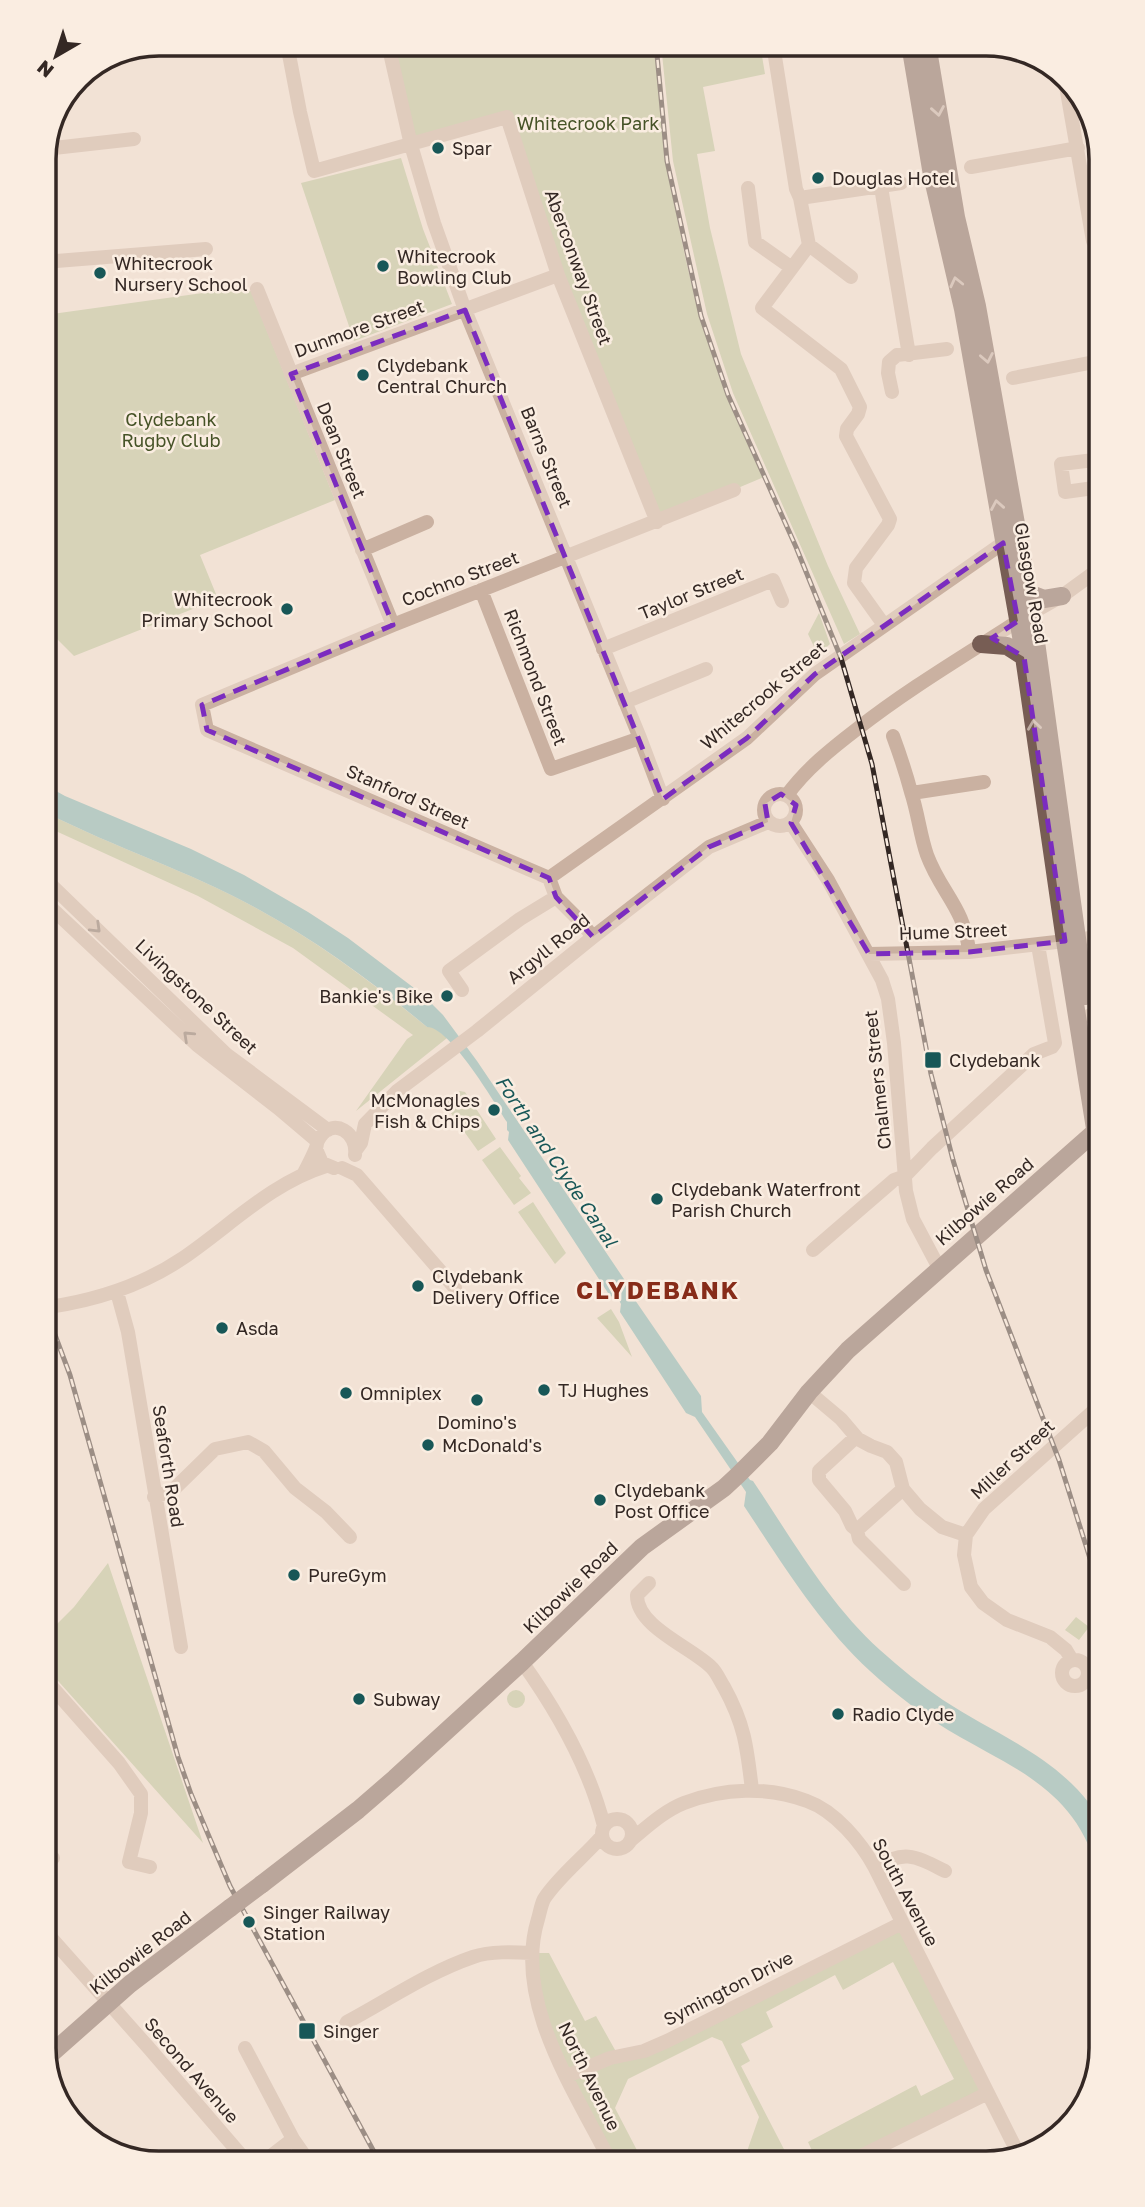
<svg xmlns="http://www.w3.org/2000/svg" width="1145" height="2207" font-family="'Golos Text',sans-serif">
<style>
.green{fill:#b5c195}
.water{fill:#72b0af}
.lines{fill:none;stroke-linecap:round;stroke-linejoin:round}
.minor{stroke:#cab1a1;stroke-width:14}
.major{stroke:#775d54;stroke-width:18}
.rail-casing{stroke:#342824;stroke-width:5}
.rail{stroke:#faede1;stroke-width:2.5;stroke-dasharray:8;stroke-linecap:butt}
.major-bridge{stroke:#775d54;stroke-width:18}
.oneway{stroke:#bfaca2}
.oneway2{stroke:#78665c}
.marked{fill:none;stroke:#7b2cbf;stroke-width:5;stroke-dasharray:14 9;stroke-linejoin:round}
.poi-dot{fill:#185757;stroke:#faede1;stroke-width:2.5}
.labels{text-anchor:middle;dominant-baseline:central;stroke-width:5;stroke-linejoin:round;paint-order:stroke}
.park-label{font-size:18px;fill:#465327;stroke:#faede1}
.poi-label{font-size:18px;fill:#342824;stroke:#faede1;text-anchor:start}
.street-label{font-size:18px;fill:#342824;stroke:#faede1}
.water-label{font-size:19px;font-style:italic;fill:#185757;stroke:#faede1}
.district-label{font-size:24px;font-weight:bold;letter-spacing:2px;fill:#872c19;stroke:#faede1}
.rim{fill:none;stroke:#342824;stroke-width:3.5}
</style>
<rect width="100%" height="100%" fill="#f2e2d5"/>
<!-- green -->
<path class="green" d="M388 44H656C663 133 675 232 701 318 718 373 741 425 764 477L657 522 558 275 507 117 411 145Z
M661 44H760L765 74 703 87 715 151 697 154 710 228 741 354 828 566 860 634 844 644 733 393 707 314 673 161Z
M401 158 423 229 452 304 354 341 301 183Z
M251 291 335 500 200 555 218 599 74 656 46 628 45 315 210 292Z
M819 613 830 644 818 655 808 634Z
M47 813C115 848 189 871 256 908 317 941 373 983 427 1027H434L447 1038 356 1111 407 1039 413 1035 293 948 198 896 47 827Z
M460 1091 465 1092 496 1139 478 1151 443 1102Z
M500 1147 521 1176 519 1178 531 1193 514 1205 482 1160Z
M533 1202 566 1253 555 1264 518 1212Z
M611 1309 619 1322 632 1357 597 1318Z
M108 1563 203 1843 51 1673 50 1631 74 1607Z
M1076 1617 1089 1627 1079 1640 1065 1630Z
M507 1699a9 9 0 1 1 18 0a9 9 0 1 1-18 0Z
M902 1923 988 2093 861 2156 815 2157 808 2142 916 2085 921 2096 954 2079 893 1962 843 1990 835 1975 766 2012 773 2027 741 2044 750 2061 741 2066 788 2157H745L759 2117 722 2041 712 2037 628 2079 615 2108 641 2158 609 2159 544 2028 532 1953H549L585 2021 596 2016 619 2057Z"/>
<!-- water -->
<path class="water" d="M47 786 65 796 191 849 244 875 308 912 348 938 422 994 443 1015 477 1061 628 1285 626 1293 630 1299 635 1300 701 1396 702 1412 750 1480 753 1481C792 1539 828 1603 880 1650 900 1668 921 1685 943 1700 993 1733 1051 1754 1089 1803 1093 1808 1099 1815 1100 1821 1104 1837 1100 1858 1100 1874 1093 1855 1085 1834 1072 1817 1044 1779 1000 1760 960 1737 928 1719 897 1696 870 1671 819 1624 782 1563 744 1506L746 1492 695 1417 686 1413 620 1312 621 1304 618 1298 610 1296 508 1140 509 1132 507 1130V1122C494 1102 450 1027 427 1027 374 983 317 941 256 908 189 871 115 848 47 813Z"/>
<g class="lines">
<!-- minor -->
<path class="minor" d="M287 44 300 112 314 171 507 117 558 275 657 522
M388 44 411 145 434 223 465 310 640 738 663 799
M773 44 796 189 800 198 809 245 762 308 841 369 860 407 858 414 847 429 846 436 890 519 888 525 856 568 854 583 884 625
M1065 80 1093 241
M45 149 134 139
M971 167 1078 148
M881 187 909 355
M748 188 755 242 792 268
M800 198 901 183
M44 234 48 261
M809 245 851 277
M44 262 206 249
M257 289 393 625
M291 374 558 275
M1013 378 1094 362
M892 392 888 373 889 362 897 355 947 349
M1094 460 1061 464 1065 492 1094 488
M362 550 427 522
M481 590 551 769 640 738
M1032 613 1062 596 1095 572
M603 649 773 580 782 601
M625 702 706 669
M893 736C900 755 906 773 911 792 918 813 920 835 927 855 941 893 965 908 969 952
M912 793 984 782
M764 810a16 16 0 1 1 32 0a16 16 0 1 1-32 0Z
M787 795C806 769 831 749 857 729 908 689 964 656 1018 621
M791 823 828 880 882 980 888 999 894 1043 906 1191 913 1219 939 1268
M549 878 747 738 815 674 1003 543
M47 881 226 1054 328 1130
M47 904 197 1045 278 1108 317 1141
M593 937 581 922 556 897 549 878 207 730 202 705 393 625 734 490
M1078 940 1096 937
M869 954 969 952 1065 941
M462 990 449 971 520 919 556 897
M1088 1016 1097 1014
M316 1149 322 1163 334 1168
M356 1150 361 1143 365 1124 397 1091 477 1031 593 937 709 847 768 822
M342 1168 357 1175 455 1288
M304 1173C308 1165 313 1156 316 1148 318 1141 316 1143 320 1137 334 1117 358 1133 355 1155
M813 1250 894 1180 905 1176 932 1148 1034 1054 1052 1047 1055 1043 1038 945
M117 1292 128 1332 181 1647
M49 1307C97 1300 143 1285 183 1258 230 1226 271 1183 326 1166
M809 1392 841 1419 858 1439 871 1446 887 1452 896 1462 903 1489 920 1509 942 1527 966 1535
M856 1437 819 1471V1480L845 1511 852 1526 857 1530
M903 1489 857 1530 859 1539 904 1584
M154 1497 172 1491 215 1449 248 1442 264 1451 295 1488 326 1512 350 1537
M649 1583 637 1595C636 1627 693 1648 712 1668 717 1673 720 1681 724 1687 745 1725 747 1748 752 1790
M1062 1673a13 13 0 1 1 26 0a13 13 0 1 1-26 0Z
M1072 1660 1066 1650 1050 1637 1007 1620 983 1603 971 1587 964 1555 966 1535 984 1509 1098 1407
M522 1662C557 1711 589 1767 604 1826
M51 1686 119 1763 141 1794V1813L129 1862 150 1867
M602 1834a15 15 0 1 1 30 0a15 15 0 1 1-30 0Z
M602 1836C585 1856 558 1877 544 1899 541 1905 540 1912 538 1919 513 2000 573 2088 609 2159
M631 1840C648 1826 664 1811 684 1803 723 1788 768 1786 807 1801 835 1811 861 1842 875 1868L1019 2155
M51 1860 53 1858
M875 1868C904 1849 915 1856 945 1871
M52 1939 148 2047 247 2162
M342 2032 347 2022C388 2000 429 1972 473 1957 491 1951 513 1952 532 1953
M245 2048 293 2139 263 2162
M567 2076 610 2058 644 2051 667 2041 902 1923
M293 2139 309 2162
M861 2156 988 2093"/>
<!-- major -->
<path class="major" d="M910 44 932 175 963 309 1021 636 1065 941 1097 1141
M927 44 956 217 977 306 1032 613 1085 996
M1028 593 1044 599 1062 596
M981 644 1007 646 1024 657
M262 1884 358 1810 395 1778 522 1662 642 1547 724 1488 738 1475 770 1443 809 1392 848 1350 1097 1130
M52 2053 130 1984 230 1908"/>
<defs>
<path id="rail" d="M656 44 667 161 701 316 728 395 796 547 841 658 872 764 931 1074 953 1160 986 1270 1059 1460 1099 1587
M49 1319 70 1375 178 1757 191 1794 230 1886 379 2161"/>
</defs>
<!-- rail casing -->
<use href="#rail" class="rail-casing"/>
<!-- rail -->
<use href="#rail" class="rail"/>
<!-- major-bridge -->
<path class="major-bridge" d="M230 1908 262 1884"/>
</g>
<!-- one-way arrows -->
<defs><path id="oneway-chevron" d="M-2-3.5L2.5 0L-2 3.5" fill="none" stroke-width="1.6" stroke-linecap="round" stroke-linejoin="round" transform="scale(1.75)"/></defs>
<g class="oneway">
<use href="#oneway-chevron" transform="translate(938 111) rotate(80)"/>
<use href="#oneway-chevron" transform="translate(956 282) rotate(-103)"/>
<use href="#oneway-chevron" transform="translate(987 358) rotate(79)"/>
<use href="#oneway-chevron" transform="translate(997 505) rotate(-100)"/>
<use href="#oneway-chevron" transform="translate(1034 725) rotate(-98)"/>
</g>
<g class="oneway2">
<use href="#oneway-chevron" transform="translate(96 928) rotate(44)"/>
<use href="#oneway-chevron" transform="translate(188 1036) rotate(-137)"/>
</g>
<!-- marked area -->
<path d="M0 0H1145V2207H0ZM465 310 663 799 747 738 815 674 1003 543 1018 621 992 638 1024 657 1065 941 969 952 869 954 791 823 796 805 781 794 765 804 768 822 709 847 593 937 556 897 549 878 207 730 202 705 393 625 291 374Z" fill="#f2e2d5" fill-opacity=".55" fill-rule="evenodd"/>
<path class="marked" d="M465 310 663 799 747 738 815 674 1003 543 1018 621 992 638 1024 657 1065 941 969 952 869 954 791 823 796 805 781 794 765 804 768 822 709 847 593 937 556 897 549 878 207 730 202 705 393 625 291 374Z"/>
<!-- markers -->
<g class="poi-dot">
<circle cx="438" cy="148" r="7"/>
<circle cx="818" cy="178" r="7"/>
<circle cx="383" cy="266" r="7"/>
<circle cx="100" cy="273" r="7"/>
<circle cx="363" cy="375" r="7"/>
<circle cx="287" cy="609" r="7"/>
<circle cx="447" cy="996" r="7"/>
<rect x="924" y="1051" width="18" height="18" rx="3.5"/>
<circle cx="494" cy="1110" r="7"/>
<circle cx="657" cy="1199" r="7"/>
<circle cx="418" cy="1286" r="7"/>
<circle cx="222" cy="1328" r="7"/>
<circle cx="544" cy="1390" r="7"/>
<circle cx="346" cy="1393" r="7"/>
<circle cx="477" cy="1400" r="7"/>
<circle cx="428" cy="1445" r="7"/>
<circle cx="600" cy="1500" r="7"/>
<circle cx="294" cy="1575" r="7"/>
<circle cx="359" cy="1699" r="7"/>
<circle cx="838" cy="1714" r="7"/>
<circle cx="249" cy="1922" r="7"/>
<rect x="298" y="2022" width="18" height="18" rx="3.5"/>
</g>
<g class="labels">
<!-- park labels -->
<g class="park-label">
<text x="588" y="123">Whitecrook Park</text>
<text x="171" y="419">Clydebank<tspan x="171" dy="21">Rugby Club</tspan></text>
</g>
<!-- poi labels -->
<g class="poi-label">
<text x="452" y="148">Spar</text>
<text x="832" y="178">Douglas Hotel</text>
<text x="397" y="256">Whitecrook<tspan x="397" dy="21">Bowling Club</tspan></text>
<text x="114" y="263">Whitecrook<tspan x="114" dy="21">Nursery School</tspan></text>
<text x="377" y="365">Clydebank<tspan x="377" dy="21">Central Church</tspan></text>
<text x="273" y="599" text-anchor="end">Whitecrook<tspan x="273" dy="21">Primary School</tspan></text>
<text x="433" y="996" text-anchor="end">Bankie's Bike</text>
<text x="949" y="1060">Clydebank</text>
<text x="480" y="1100" text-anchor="end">McMonagles<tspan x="480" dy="21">Fish &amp; Chips</tspan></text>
<text x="671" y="1189">Clydebank Waterfront<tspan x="671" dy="21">Parish Church</tspan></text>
<text x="432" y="1276">Clydebank<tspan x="432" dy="21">Delivery Office</tspan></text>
<text x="236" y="1328">Asda</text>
<text x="558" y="1390">TJ Hughes</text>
<text x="360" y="1393">Omniplex</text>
<text x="477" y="1422" text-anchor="middle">Domino's</text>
<text x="442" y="1445">McDonald's</text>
<text x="614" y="1490">Clydebank<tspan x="614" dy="21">Post Office</tspan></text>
<text x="308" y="1575">PureGym</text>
<text x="373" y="1699">Subway</text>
<text x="852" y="1714">Radio Clyde</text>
<text x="263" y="1912">Singer Railway<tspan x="263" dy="21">Station</tspan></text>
<text x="323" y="2031">Singer</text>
</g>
<!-- street labels -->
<g class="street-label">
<text transform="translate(579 267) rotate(70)">Aberconway Street</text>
<text transform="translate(359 328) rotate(-20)">Dunmore Street</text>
<text transform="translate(342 450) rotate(68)">Dean Street</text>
<text transform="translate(547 457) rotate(68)">Barns Street</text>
<text transform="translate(460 578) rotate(-21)">Cochno Street</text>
<text transform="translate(1032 583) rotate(80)">Glasgow Road</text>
<text transform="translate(691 593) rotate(-22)">Taylor Street</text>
<text transform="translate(536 677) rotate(69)">Richmond Street</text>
<text transform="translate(763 695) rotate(-40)">Whitecrook Street</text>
<text transform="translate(408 796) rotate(24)">Stanford Street</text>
<text transform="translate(953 931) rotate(-2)">Hume Street</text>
<text transform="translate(548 948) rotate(-39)">Argyll Road</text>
<text transform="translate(197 996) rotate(43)">Livingstone Street</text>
<text transform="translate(877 1080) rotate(-96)">Chalmers Street</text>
<text transform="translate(984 1201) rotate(-41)">Kilbowie Road</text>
<text transform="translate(1012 1459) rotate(-43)">Miller Street</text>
<text transform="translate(169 1466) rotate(81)">Seaforth Road</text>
<text transform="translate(570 1587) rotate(-44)">Kilbowie Road</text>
<text transform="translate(906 1892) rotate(62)">South Avenue</text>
<text transform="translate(140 1952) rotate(-38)">Kilbowie Road</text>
<text transform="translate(728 1988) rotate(-27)">Symington Drive</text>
<text transform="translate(192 2070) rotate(49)">Second Avenue</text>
<text transform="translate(590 2076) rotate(64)">North Avenue</text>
</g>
<!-- water labels -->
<g class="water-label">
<text transform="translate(557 1161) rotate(56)">Forth and Clyde Canal</text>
</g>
<!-- district labels -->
<g class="district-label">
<text x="658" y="1289">CLYDEBANK</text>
</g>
</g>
<!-- crop -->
<path d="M0 0H1145V2207H0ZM159 56H986A103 103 0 0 1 1089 159V2048A103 103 0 0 1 986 2151H159A103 103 0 0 1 56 2048V159A103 103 0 0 1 159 56Z" fill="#faede1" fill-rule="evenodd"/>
<path class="rim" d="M159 56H986A103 103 0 0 1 1089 159V2048A103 103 0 0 1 986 2151H159A103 103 0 0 1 56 2048V159A103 103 0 0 1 159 56Z"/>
<!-- north arrow -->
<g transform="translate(56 56) rotate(219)" stroke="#faede1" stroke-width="5" paint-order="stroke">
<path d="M0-5L12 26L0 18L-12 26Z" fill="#342824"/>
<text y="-10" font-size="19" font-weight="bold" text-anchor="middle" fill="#342824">N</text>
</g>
</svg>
